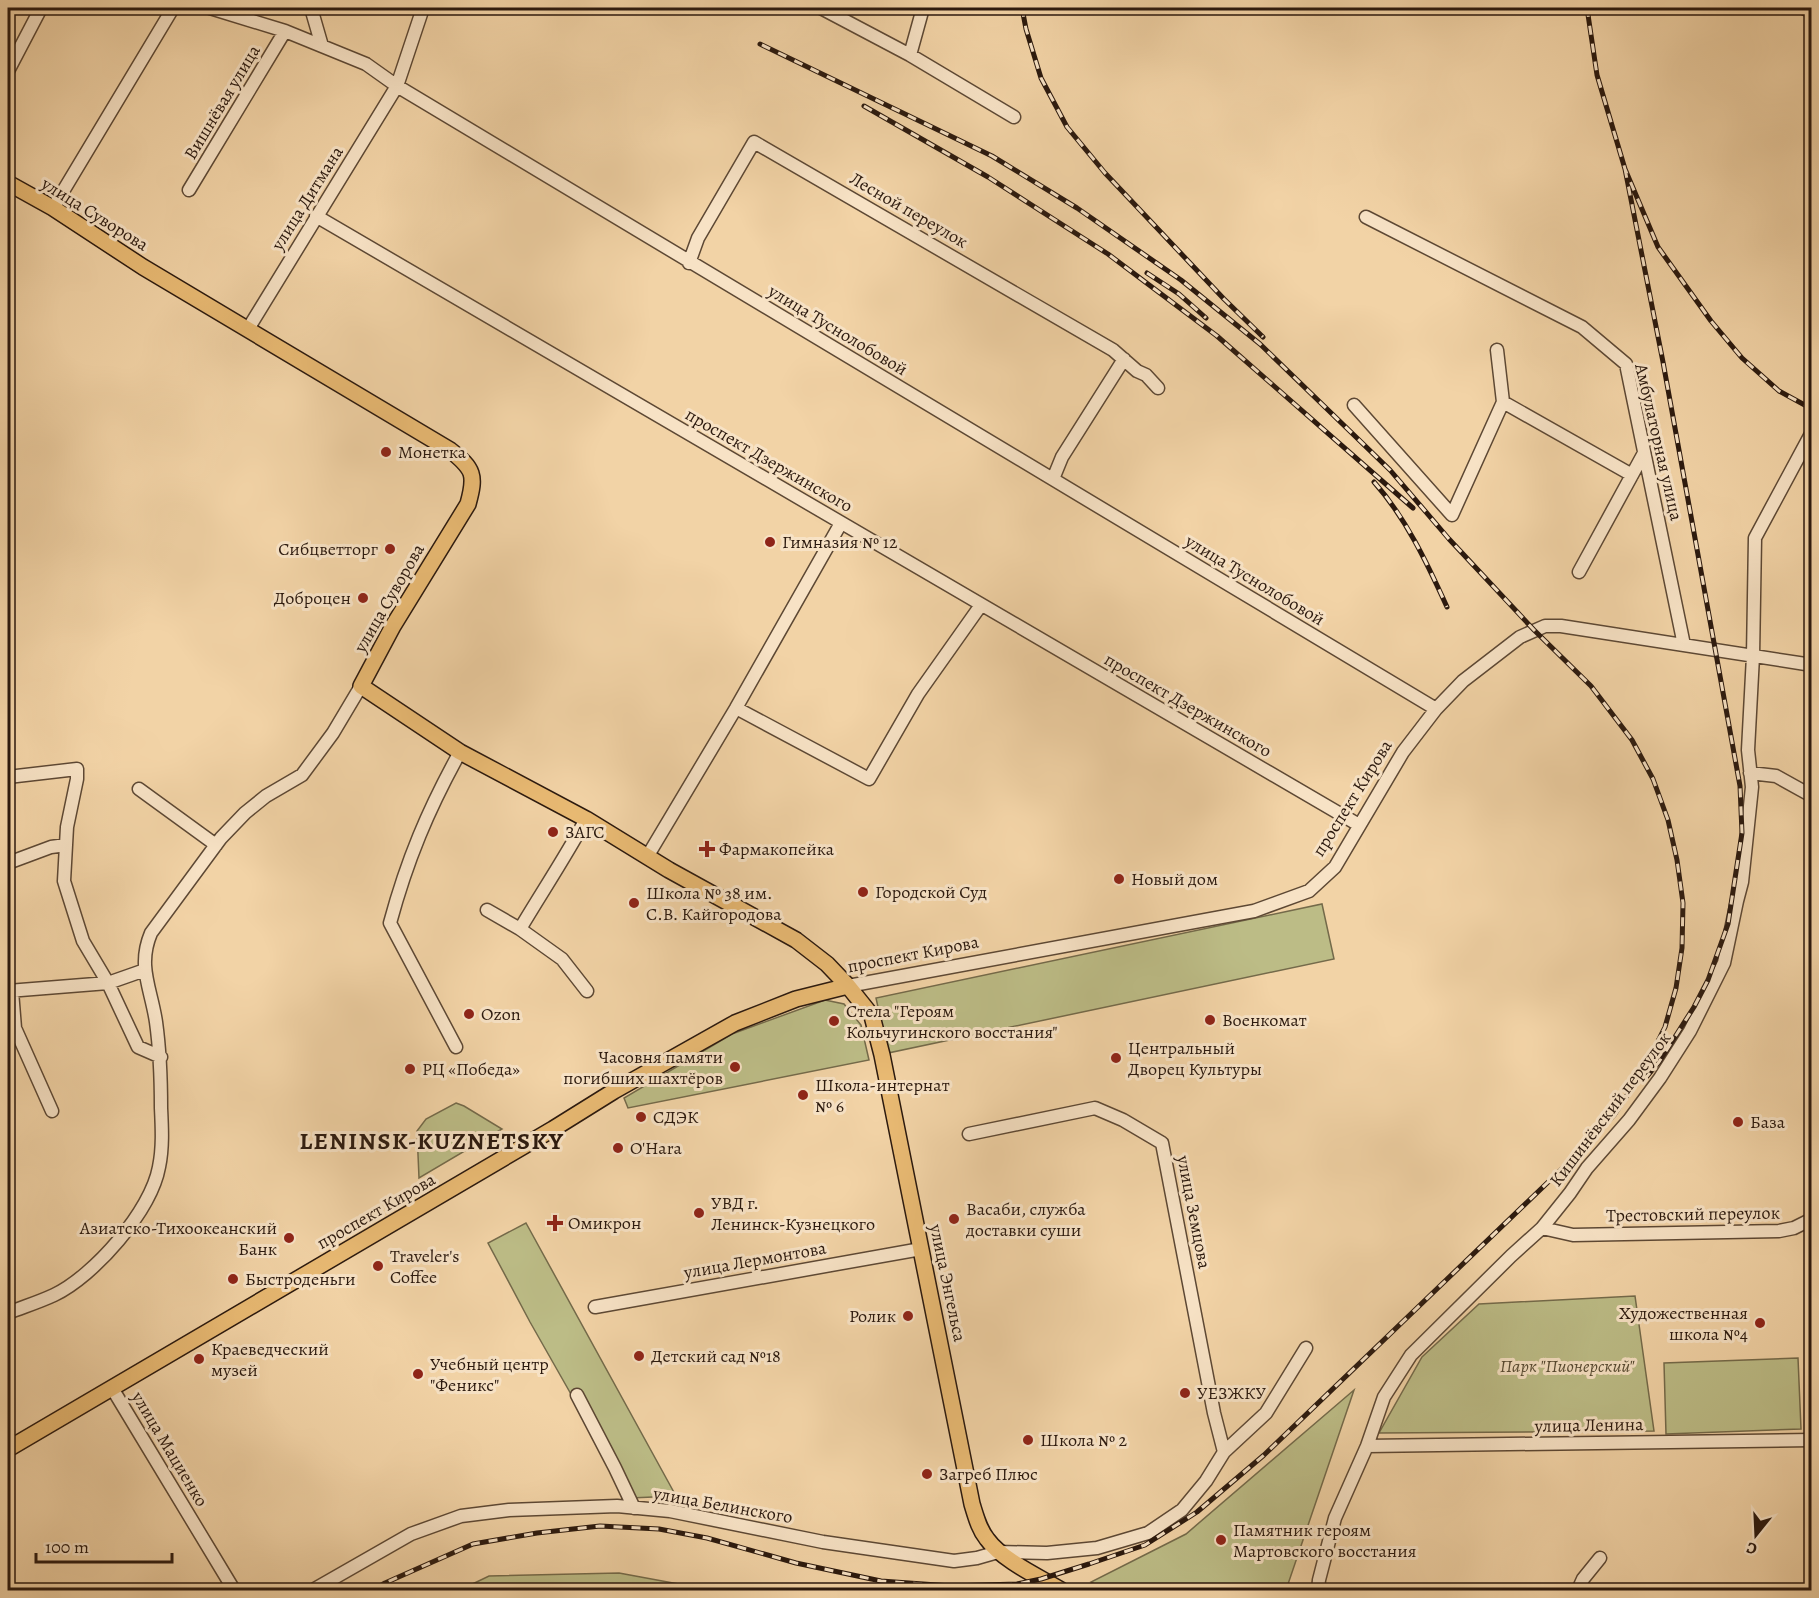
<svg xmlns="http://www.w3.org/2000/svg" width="1819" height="1598" font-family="Alegreya,serif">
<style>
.green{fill:#bcbc86;stroke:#746a4a;stroke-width:1.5}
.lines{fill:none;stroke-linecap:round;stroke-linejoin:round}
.minor-casing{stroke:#5d4834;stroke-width:15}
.major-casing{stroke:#2b190e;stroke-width:18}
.minor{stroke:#f7e2c5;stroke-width:12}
.major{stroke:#e9ba73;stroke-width:15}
.rail-casing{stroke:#2b190e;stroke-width:5}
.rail{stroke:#f7e2c5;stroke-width:3;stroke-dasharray:9;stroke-linecap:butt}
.poi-dot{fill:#8f2418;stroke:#f7e2c5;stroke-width:2}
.labels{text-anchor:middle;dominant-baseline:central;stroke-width:6;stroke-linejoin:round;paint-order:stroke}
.street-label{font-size:18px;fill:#2b190e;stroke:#f7e2c5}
.poi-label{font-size:18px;fill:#2b190e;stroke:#f7e2c5;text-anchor:start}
.park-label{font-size:18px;font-style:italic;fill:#564a32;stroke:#f7e2c5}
.district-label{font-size:24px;font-weight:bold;letter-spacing:1.5px;fill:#2b190e;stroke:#f7e2c5}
</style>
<rect width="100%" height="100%" fill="#f2d3a6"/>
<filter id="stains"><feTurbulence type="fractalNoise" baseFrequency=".00333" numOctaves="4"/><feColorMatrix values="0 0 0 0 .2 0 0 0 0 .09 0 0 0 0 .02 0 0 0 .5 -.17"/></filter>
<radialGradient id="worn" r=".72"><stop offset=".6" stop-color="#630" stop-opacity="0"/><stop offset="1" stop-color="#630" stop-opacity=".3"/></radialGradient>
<!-- green -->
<path class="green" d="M1322 904 1334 959 888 1053 876 998Z
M825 1000 844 1004 861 1025 869 1060 628 1108 624 1098 732 1034Z
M456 1103 464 1106 502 1129 419 1178 417 1131 426 1119Z
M526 1223 676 1496 630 1498 530 1322 488 1243Z
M1635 1296 1654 1431 1379 1433 1422 1357 1479 1304Z
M1798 1358 1801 1429 1666 1434 1664 1363Z
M1354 1390 1286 1590H1105L1091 1582 1186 1534Z
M619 1573 711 1590H460L489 1576Z"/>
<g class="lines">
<defs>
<path id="minor" d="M210 8 285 31 366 64 397 86C743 295 1090 501 1436 709
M311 8 322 46
M821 8 910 55 1014 117
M1803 8 1812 12
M910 55 923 8
M8 71 41 8
M189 190 285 31
M53 208 173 8
M316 216 1359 825
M1366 217 1582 327 1626 364 1684 645
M689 263 698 238 754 142 1113 350 1137 371 1146 375 1158 388
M248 329 397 86 423 8
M1497 350 1503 402 1632 475
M1354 405 1452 515 1503 402
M1053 479 1062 457 1124 359
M1579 572 1644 453
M736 708 869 779 918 694 981 605
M1750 773 1776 776 1812 796
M8 777 77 769V779L67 827 64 881 83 941 108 983 138 1047 161 1057
M139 789 216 845
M647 857 736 708 841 523
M8 863 51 847 66 845
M487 910 520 929 562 959 587 991
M520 929C542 892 566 856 586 819
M848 986 1254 911 1309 891 1335 867 1403 752 1436 709 1463 681 1520 637 1545 626H1561L1812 665
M8 991 108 983 145 970
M12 991 15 1028 52 1111
M456 1047 390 923C407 860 428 810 460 752
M969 1134 1095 1108 1123 1120 1162 1143 1214 1413 1224 1452
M1542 1228 1570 1193 1587 1168 1629 1120 1660 1078 1690 1031 1724 963 1737 901 1742 882 1752 787 1748 750 1753 656 1755 538 1812 432
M595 1307 921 1249
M8 1313C23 1307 39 1302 54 1295 94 1276 151 1211 159 1167 163 1148 162 1128 161 1108 161 1079 160 1051 156 1022 151 988 137 966 151 933L221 838 245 813 266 796 302 775 333 733 361 686
M112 1388 234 1590
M577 1395 615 1468 634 1508
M1367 1446 1812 1440
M313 1590 411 1534 461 1516 509 1510 617 1506 670 1511 823 1542 954 1561 977 1558 998 1552 1047 1553 1097 1548 1148 1533 1182 1510 1206 1481 1224 1452 1266 1413 1306 1348
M1318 1590 1319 1580 1335 1518 1367 1446 1384 1397 1411 1355 1511 1256 1542 1228 1573 1235 1779 1231 1794 1228 1812 1219
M1578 1590 1583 1579 1600 1558"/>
<path id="major" d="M8 183 53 208 143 267 450 450C474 469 476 475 468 504L393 626 361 686 460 752 586 819 669 870 796 940 827 964 848 986 872 1016 882 1055 972 1504C976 1517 979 1529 987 1539 1002 1560 1039 1577 1061 1590
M8 1449 553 1129 614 1091 735 1023 796 999 848 986"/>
</defs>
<!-- minor casing -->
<use href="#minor" class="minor-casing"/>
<!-- major casing -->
<use href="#major" class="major-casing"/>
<!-- minor -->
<use href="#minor" class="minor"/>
<!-- major -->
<use href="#major" class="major"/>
<defs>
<path id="rail" d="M1022 8 1026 29 1041 78 1067 127 1105 173 1224 299 1263 337
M1587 8 1597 75 1625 169 1658 247 1711 321 1742 358 1779 391 1812 409
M864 106 988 177 1108 254 1217 336 1413 508
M1625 169 1663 362 1740 786 1742 833 1728 924 1708 980 1694 1007 1659 1062 1644 1080
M1147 273 1179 294 1206 318
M1374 482C1406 518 1427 563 1447 607
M373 1590 385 1583 473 1544 537 1533 600 1526 659 1529 707 1538 796 1563 881 1581 951 1586 1017 1584 1041 1579 1089 1564 1145 1545 1197 1512 1264 1455 1569 1162 1614 1115 1642 1073 1665 1027 1676 988 1682 948 1683 903 1677 860 1668 820 1653 779 1632 740 1591 686 1534 630 1449 539 1390 470 1260 344 1181 280 1077 208 992 156 760 44"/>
</defs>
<!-- rail casing -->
<use href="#rail" class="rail-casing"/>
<!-- rail -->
<use href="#rail" class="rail"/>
</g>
<!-- markers -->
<g class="poi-dot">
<circle cx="386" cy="452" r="6"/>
<circle cx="770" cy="542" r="6"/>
<circle cx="390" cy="549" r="6"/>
<circle cx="363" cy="598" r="6"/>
<circle cx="553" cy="832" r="6"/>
<path d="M704 840h6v6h6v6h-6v6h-6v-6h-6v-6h6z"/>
<circle cx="1119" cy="879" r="6"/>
<circle cx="863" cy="892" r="6"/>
<circle cx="634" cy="903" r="6"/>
<circle cx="469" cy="1014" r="6"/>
<circle cx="1210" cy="1020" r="6"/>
<circle cx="834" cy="1021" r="6"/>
<circle cx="1116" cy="1058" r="6"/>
<circle cx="735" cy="1067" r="6"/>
<circle cx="410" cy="1069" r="6"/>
<circle cx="803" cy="1095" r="6"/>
<circle cx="641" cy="1117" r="6"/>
<circle cx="1738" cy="1122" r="6"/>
<circle cx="618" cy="1148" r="6"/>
<circle cx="699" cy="1213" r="6"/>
<circle cx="954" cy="1219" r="6"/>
<path d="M552 1214h6v6h6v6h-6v6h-6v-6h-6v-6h6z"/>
<circle cx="289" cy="1238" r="6"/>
<circle cx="378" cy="1266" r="6"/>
<circle cx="233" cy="1279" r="6"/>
<circle cx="908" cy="1316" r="6"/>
<circle cx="1760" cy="1323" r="6"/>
<circle cx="639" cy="1356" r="6"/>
<circle cx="199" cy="1359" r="6"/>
<circle cx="418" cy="1374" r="6"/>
<circle cx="1185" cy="1393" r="6"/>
<circle cx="1028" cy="1440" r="6"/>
<circle cx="927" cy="1474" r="6"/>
<circle cx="1221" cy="1540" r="6"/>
</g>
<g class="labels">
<!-- street labels -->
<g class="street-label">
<text transform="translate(222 102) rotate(-59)">Вишнёвая улица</text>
<text transform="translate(307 198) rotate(-58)">улица Дитмана</text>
<text transform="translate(909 210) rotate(30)">Лесной переулок</text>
<text transform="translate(95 214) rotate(32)">улица Суворова</text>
<text transform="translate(838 330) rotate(31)">улица Туснолобовой</text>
<text transform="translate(1659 442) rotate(77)">Амбулаторная улица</text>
<text transform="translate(769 460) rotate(30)">проспект Дзержинского</text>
<text transform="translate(1255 580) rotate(31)">улица Туснолобовой</text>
<text transform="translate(389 598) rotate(-60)">улица Суворова</text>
<text transform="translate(1188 705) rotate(30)">проспект Дзержинского</text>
<text transform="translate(1352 798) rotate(-58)">проспект Кирова</text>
<text transform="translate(913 954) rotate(-11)">проспект Кирова</text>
<text transform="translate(1610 1109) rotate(-53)">Кишинёвский переулок</text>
<text transform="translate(376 1211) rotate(-30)">проспект Кирова</text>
<text transform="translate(1194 1212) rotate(79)">улица Земцова</text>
<text transform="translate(1693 1214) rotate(-1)">Трестовский переулок</text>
<text transform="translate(755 1260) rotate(-10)">улица Лермонтова</text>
<text transform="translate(948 1283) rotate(78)">улица Энгельса</text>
<text transform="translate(1589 1425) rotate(-1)">улица Ленина</text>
<text transform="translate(170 1449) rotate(59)">улица Мациенко</text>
<text transform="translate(723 1505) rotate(10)">улица Белинского</text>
</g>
<!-- poi labels -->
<g class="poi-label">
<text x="398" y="452">Монетка</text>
<text x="782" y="542">Гимназия № 12</text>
<text x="378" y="549" text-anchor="end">Сибцветторг</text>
<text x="351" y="598" text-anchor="end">Доброцен</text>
<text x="565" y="832">ЗАГС</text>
<text x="719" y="849">Фармакопейка</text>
<text x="1131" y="879">Новый дом</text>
<text x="875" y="892">Городской Суд</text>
<text x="646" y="893">Школа № 38 им.<tspan x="646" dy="21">С.В. Кайгородова</tspan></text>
<text x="846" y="1011">Стела "Героям<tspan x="846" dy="21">Кольчугинского восстания"</tspan></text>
<text x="481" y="1014">Ozon</text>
<text x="1222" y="1020">Военкомат</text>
<text x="1128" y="1048">Центральный<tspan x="1128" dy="21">Дворец Культуры</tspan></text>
<text x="723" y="1057" text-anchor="end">Часовня памяти<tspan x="723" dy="21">погибших шахтёров</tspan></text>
<text x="422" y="1069">РЦ «Победа»</text>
<text x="815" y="1085">Школа-интернат<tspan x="815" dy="21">№ 6</tspan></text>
<text x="653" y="1117">СДЭК</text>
<text x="1750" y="1122">База</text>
<text x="630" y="1148">O'Hara</text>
<text x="711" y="1203">УВД г.<tspan x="711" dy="21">Ленинск-Кузнецкого</tspan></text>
<text x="966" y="1209">Васаби, служба<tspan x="966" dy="21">доставки суши</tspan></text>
<text x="568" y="1223">Омикрон</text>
<text x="277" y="1228" text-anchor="end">Азиатско-Тихоокеанский<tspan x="277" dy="21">Банк</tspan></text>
<text x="390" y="1256">Traveler's<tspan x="390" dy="21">Coffee</tspan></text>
<text x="245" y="1279">Быстроденьги</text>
<text x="1748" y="1313" text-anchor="end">Художественная<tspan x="1748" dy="21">школа №4</tspan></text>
<text x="896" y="1316" text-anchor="end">Ролик</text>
<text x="211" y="1349">Краеведческий<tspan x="211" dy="21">музей</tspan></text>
<text x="651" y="1356">Детский сад №18</text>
<text x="430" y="1364">Учебный центр<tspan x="430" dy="21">"Феникс"</tspan></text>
<text x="1197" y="1393">УЕЗЖКУ</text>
<text x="1040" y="1440">Школа № 2</text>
<text x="939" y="1474">Загреб Плюс</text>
<text x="1233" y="1530">Памятник героям<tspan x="1233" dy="21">Мартовского восстания</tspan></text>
</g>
<!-- park labels -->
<g class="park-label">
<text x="1567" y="1366">Парк "Пионерский"</text>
</g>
<!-- district labels -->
<g class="district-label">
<text x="432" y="1141">LENINSK-KUZNETSKY</text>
</g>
</g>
<!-- margin -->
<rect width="1819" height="1598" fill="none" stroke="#f2d3a6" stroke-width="30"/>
<rect x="9" y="9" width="1801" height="1580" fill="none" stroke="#2b190e" stroke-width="3"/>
<rect x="15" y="15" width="1789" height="1568" fill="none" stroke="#2b190e" stroke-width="1.5"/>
<!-- north arrow -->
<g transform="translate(1756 1535) rotate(198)" stroke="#f7e2c5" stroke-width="4.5" paint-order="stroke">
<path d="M0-4.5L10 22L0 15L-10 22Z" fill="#2b190e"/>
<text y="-9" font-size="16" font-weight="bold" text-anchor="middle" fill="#2b190e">С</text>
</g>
<!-- scale -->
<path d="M36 1553v9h136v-9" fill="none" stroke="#2b190e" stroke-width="3"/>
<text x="45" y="1553" font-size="18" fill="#2b190e" stroke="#f7e2c5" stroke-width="4.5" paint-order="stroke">100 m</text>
<rect width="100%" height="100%" filter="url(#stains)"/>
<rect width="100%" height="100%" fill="url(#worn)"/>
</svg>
